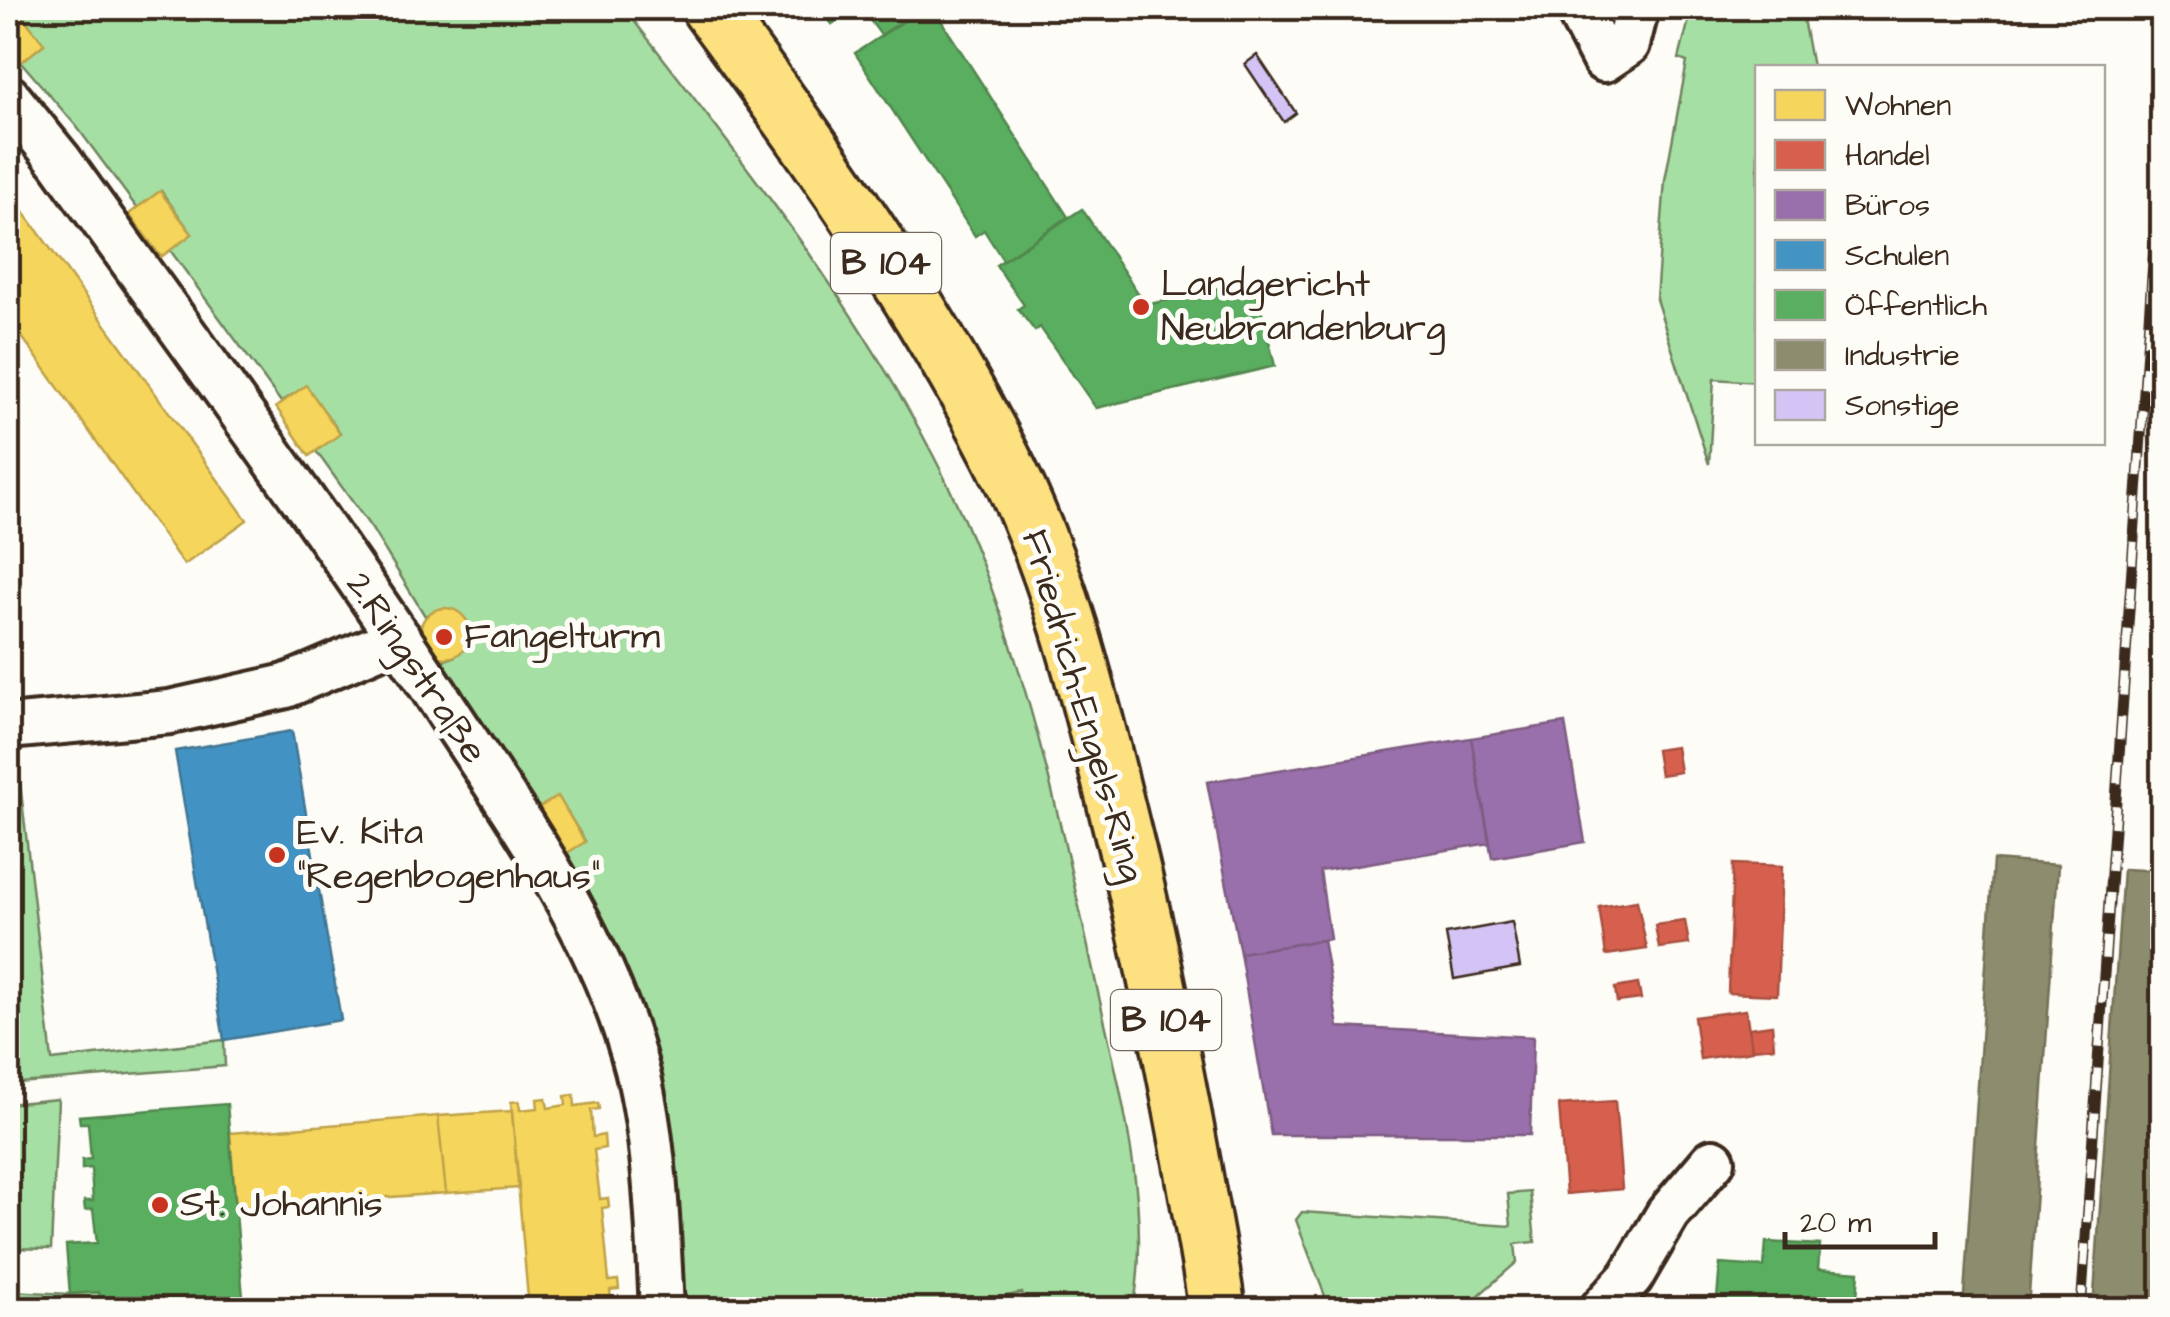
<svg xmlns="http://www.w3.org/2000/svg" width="2170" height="1317" font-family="'Architects Daughter',sans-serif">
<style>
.green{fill:#a6dfa3;stroke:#708460;stroke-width:2.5}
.homes{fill:#f6d55c;stroke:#bea249;stroke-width:2.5}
.shops{fill:#d6604d;stroke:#a8503f;stroke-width:2.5}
.offices{fill:#9970ab;stroke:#7d5b81;stroke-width:2.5}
.schools{fill:#4393c3;stroke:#417492;stroke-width:2.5}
.public{fill:#5aae61;stroke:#51864d;stroke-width:2.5}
.industry{fill:#8c8c6e;stroke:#746f56;stroke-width:2.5}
.building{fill:#d4c4f6;stroke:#3b2a1e;stroke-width:2.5}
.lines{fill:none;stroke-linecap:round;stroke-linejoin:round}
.minor-casing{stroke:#3b2a1e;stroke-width:50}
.primary-casing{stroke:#3b2a1e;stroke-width:62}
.minor{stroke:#fdfcf7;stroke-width:42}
.primary{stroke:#fde080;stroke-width:55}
.rail-casing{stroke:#3b2a1e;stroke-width:11}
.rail{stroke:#fdfcf7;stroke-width:8;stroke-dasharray:22;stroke-linecap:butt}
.poi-dot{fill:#c8321e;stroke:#fdfcf7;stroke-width:4}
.labels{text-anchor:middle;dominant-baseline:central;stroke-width:10;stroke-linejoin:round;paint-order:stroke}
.shield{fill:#fdfcf7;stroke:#75695f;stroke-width:2.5}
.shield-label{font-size:35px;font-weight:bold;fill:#3b2a1e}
.poi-label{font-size:38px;fill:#3b2a1e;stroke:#fdfcf7;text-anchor:start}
.street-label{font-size:38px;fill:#3b2a1e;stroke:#fdfcf7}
</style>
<rect width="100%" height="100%" fill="#fdfcf7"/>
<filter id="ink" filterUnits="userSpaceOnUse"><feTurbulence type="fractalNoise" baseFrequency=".01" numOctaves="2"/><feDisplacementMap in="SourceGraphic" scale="20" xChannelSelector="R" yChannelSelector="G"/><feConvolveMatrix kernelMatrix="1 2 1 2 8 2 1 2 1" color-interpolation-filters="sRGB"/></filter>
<g filter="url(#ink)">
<!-- green -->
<path class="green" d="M16 8H624C735 151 849 293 933 455 1019 620 1057 808 1097 988 1119 1085 1153 1212 1133 1309H1027L1022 1293 1006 1296 1009 1309H684L679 1205 659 1077 561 856 585 841 558 797 535 811 442 660C461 658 471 645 468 625 458 608 442 605 425 616L372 529 316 451 340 433 306 386 281 402 170 250 192 234 161 191 137 208 77 127 21 62 44 44Z
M1692 8H1801L1812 67 1758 68 1757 382 1714 379 1709 464 1656 299 1665 180 1687 62 1679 59Z
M19 774 52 1060 224 1040 225 1066 8 1084V780Z
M58 1099 51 1249 8 1248V1104Z
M1530 1192 1535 1242 1515 1244 1517 1262 1479 1295V1309H1330L1296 1220 1302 1212 1511 1226 1508 1194Z
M8 1291 70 1294 99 1292 101 1309H9Z"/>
<!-- homes -->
<path class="homes" d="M8 8H16L44 44 13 69 8 62Z
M8 190 247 520 184 565 8 317Z
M160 191 192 234 161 257 129 214Z
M306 385 340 434 309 456 276 407Z
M420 633a25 25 0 1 1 50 0a25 25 0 1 1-50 0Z
M558 796 585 842 557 859 530 813Z
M574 1095 575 1106 598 1103 599 1109 591 1110 593 1137 604 1135 605 1148 594 1150 600 1199 608 1198 609 1207 602 1208 609 1281 618 1280 619 1289 610 1290 612 1310H529L511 1102 519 1101 520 1110 538 1108 537 1099 546 1098 548 1108 566 1105 565 1096Z
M512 1111 519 1188 446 1193 438 1116Z
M438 1116 446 1193 236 1208 230 1133Z"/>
<!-- shops -->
<path class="shops" d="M1676 747 1680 772 1660 775 1656 750Z
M1733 864 1782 866 1777 995 1728 993Z
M1637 901 1647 949 1606 955 1599 907Z
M1685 921 1689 944 1659 948 1655 925Z
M1638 984 1641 999 1617 1002 1615 988Z
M1746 1010 1752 1051 1700 1059 1694 1017Z
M1772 1025 1774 1047 1752 1049 1749 1028Z
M1615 1101 1622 1189 1566 1194 1559 1105Z"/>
<!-- offices -->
<path class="offices" d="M1565 723 1585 842 1492 858 1471 738Z
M1471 738 1490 843 1320 871 1330 939 1240 953 1207 782Z
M1323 940 1338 1027 1533 1037 1530 1135H1271L1240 953Z"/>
<!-- schools -->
<path class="schools" d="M292 731 341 1020 224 1040 175 751Z"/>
<!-- public -->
<path class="public" d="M820 8H857L832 24Z
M861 8H890L901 22 881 35Z
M924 8H933L1068 217 1003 260 984 230 975 236 855 53Z
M1082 209 1146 305 1254 280 1275 366 1096 408 1040 327 1035 331 1018 309 1024 305 996 265Z
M227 1104 244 1310H101L99 1292 70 1294 66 1245 97 1243 93 1209 85 1210 84 1201H93L91 1168 82 1169V1160L91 1159 88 1123H80L79 1116Z
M1766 1242 1820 1245 1818 1269 1859 1272 1856 1310H1716L1720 1264 1764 1267Z"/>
<!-- industry -->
<path class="industry" d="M1993 860 2058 865 2028 1310H1963Z
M2123 869 2162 871V1194L2155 1310H2093Z"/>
<!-- building -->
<path class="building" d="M1257 55 1296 113 1284 122 1245 64Z
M1512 922 1520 967 1454 979 1446 934Z"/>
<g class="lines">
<defs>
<path id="minor" d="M1577 8 1604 60 1628 44 1637 8
M8 97 60 161C193 347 330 531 455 723 527 832 604 941 637 1069 656 1144 658 1233 662 1310
M8 727 170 712 286 686 399 638
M1601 1310 1631 1277 1668 1214 1713 1161"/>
<path id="primary" d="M710 8C815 150 920 298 1001 456 1061 572 1091 703 1122 829 1150 941 1172 1054 1193 1168 1201 1215 1211 1262 1217 1310"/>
</defs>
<!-- minor casing -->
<use href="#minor" class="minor-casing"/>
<!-- primary casing -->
<use href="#primary" class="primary-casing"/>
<!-- minor -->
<use href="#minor" class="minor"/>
<!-- primary -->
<use href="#primary" class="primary"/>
<defs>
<path id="rail" d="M2081 1310 2162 130"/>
</defs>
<!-- rail casing -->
<use href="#rail" class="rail-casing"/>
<!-- rail -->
<use href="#rail" class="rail"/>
</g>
</g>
<!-- markers -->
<g class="poi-dot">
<circle cx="1141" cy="307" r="10"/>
<circle cx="444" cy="637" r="10"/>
<circle cx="277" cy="855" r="10"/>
<circle cx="160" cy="1205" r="10"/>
</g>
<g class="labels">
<!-- shield labels -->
<g class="shield">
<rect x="831" y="233" width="110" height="60" rx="8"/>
<rect x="1111" y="990" width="110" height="60" rx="8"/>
</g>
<g class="shield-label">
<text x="886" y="263">B 104</text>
<text x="1166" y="1020">B 104</text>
</g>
<!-- poi labels -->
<g class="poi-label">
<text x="1161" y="285">Landgericht<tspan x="1161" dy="44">Neubrandenburg</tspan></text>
<text x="464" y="637">Fangelturm</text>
<text x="297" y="833">Ev. Kita<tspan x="297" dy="44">"Regenbogenhaus"</tspan></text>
<text x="180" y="1205">St. Johannis</text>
</g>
<!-- street labels -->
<g class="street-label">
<text transform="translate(416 668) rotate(56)">2.Ringstraße</text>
<text transform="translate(1083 706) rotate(74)">Friedrich-Engels-Ring</text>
</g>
</g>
<!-- margin -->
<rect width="2170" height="1317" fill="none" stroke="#fdfcf7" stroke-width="40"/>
<rect x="20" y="20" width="2130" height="1277" fill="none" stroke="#3b2a1e" stroke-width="4" filter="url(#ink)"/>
<!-- legend -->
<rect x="1755" y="65" width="350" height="380" fill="#fdfcf7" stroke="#afa8a0" stroke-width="2.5"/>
<rect x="1775" y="90" width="50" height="30" fill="#f6d55c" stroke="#afa8a0" stroke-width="2.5"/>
<text x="1845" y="115" font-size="30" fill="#3b2a1e">Wohnen</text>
<rect x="1775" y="140" width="50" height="30" fill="#d6604d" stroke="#afa8a0" stroke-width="2.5"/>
<text x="1845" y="165" font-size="30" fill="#3b2a1e">Handel</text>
<rect x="1775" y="190" width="50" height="30" fill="#9970ab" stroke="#afa8a0" stroke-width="2.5"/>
<text x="1845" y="215" font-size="30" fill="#3b2a1e">Büros</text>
<rect x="1775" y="240" width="50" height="30" fill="#4393c3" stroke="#afa8a0" stroke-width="2.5"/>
<text x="1845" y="265" font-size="30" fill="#3b2a1e">Schulen</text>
<rect x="1775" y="290" width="50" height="30" fill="#5aae61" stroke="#afa8a0" stroke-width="2.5"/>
<text x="1845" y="315" font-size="30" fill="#3b2a1e">Öffentlich</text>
<rect x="1775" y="340" width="50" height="30" fill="#8c8c6e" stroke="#afa8a0" stroke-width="2.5"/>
<text x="1845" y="365" font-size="30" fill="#3b2a1e">Industrie</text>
<rect x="1775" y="390" width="50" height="30" fill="#d4c4f6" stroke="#afa8a0" stroke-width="2.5"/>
<text x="1845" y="415" font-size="30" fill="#3b2a1e">Sonstige</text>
<!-- scale -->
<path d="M1785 1232v15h150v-15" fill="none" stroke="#3b2a1e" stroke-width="5"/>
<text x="1800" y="1232" font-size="30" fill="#3b2a1e" stroke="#fdfcf7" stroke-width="8" paint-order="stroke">20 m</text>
</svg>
